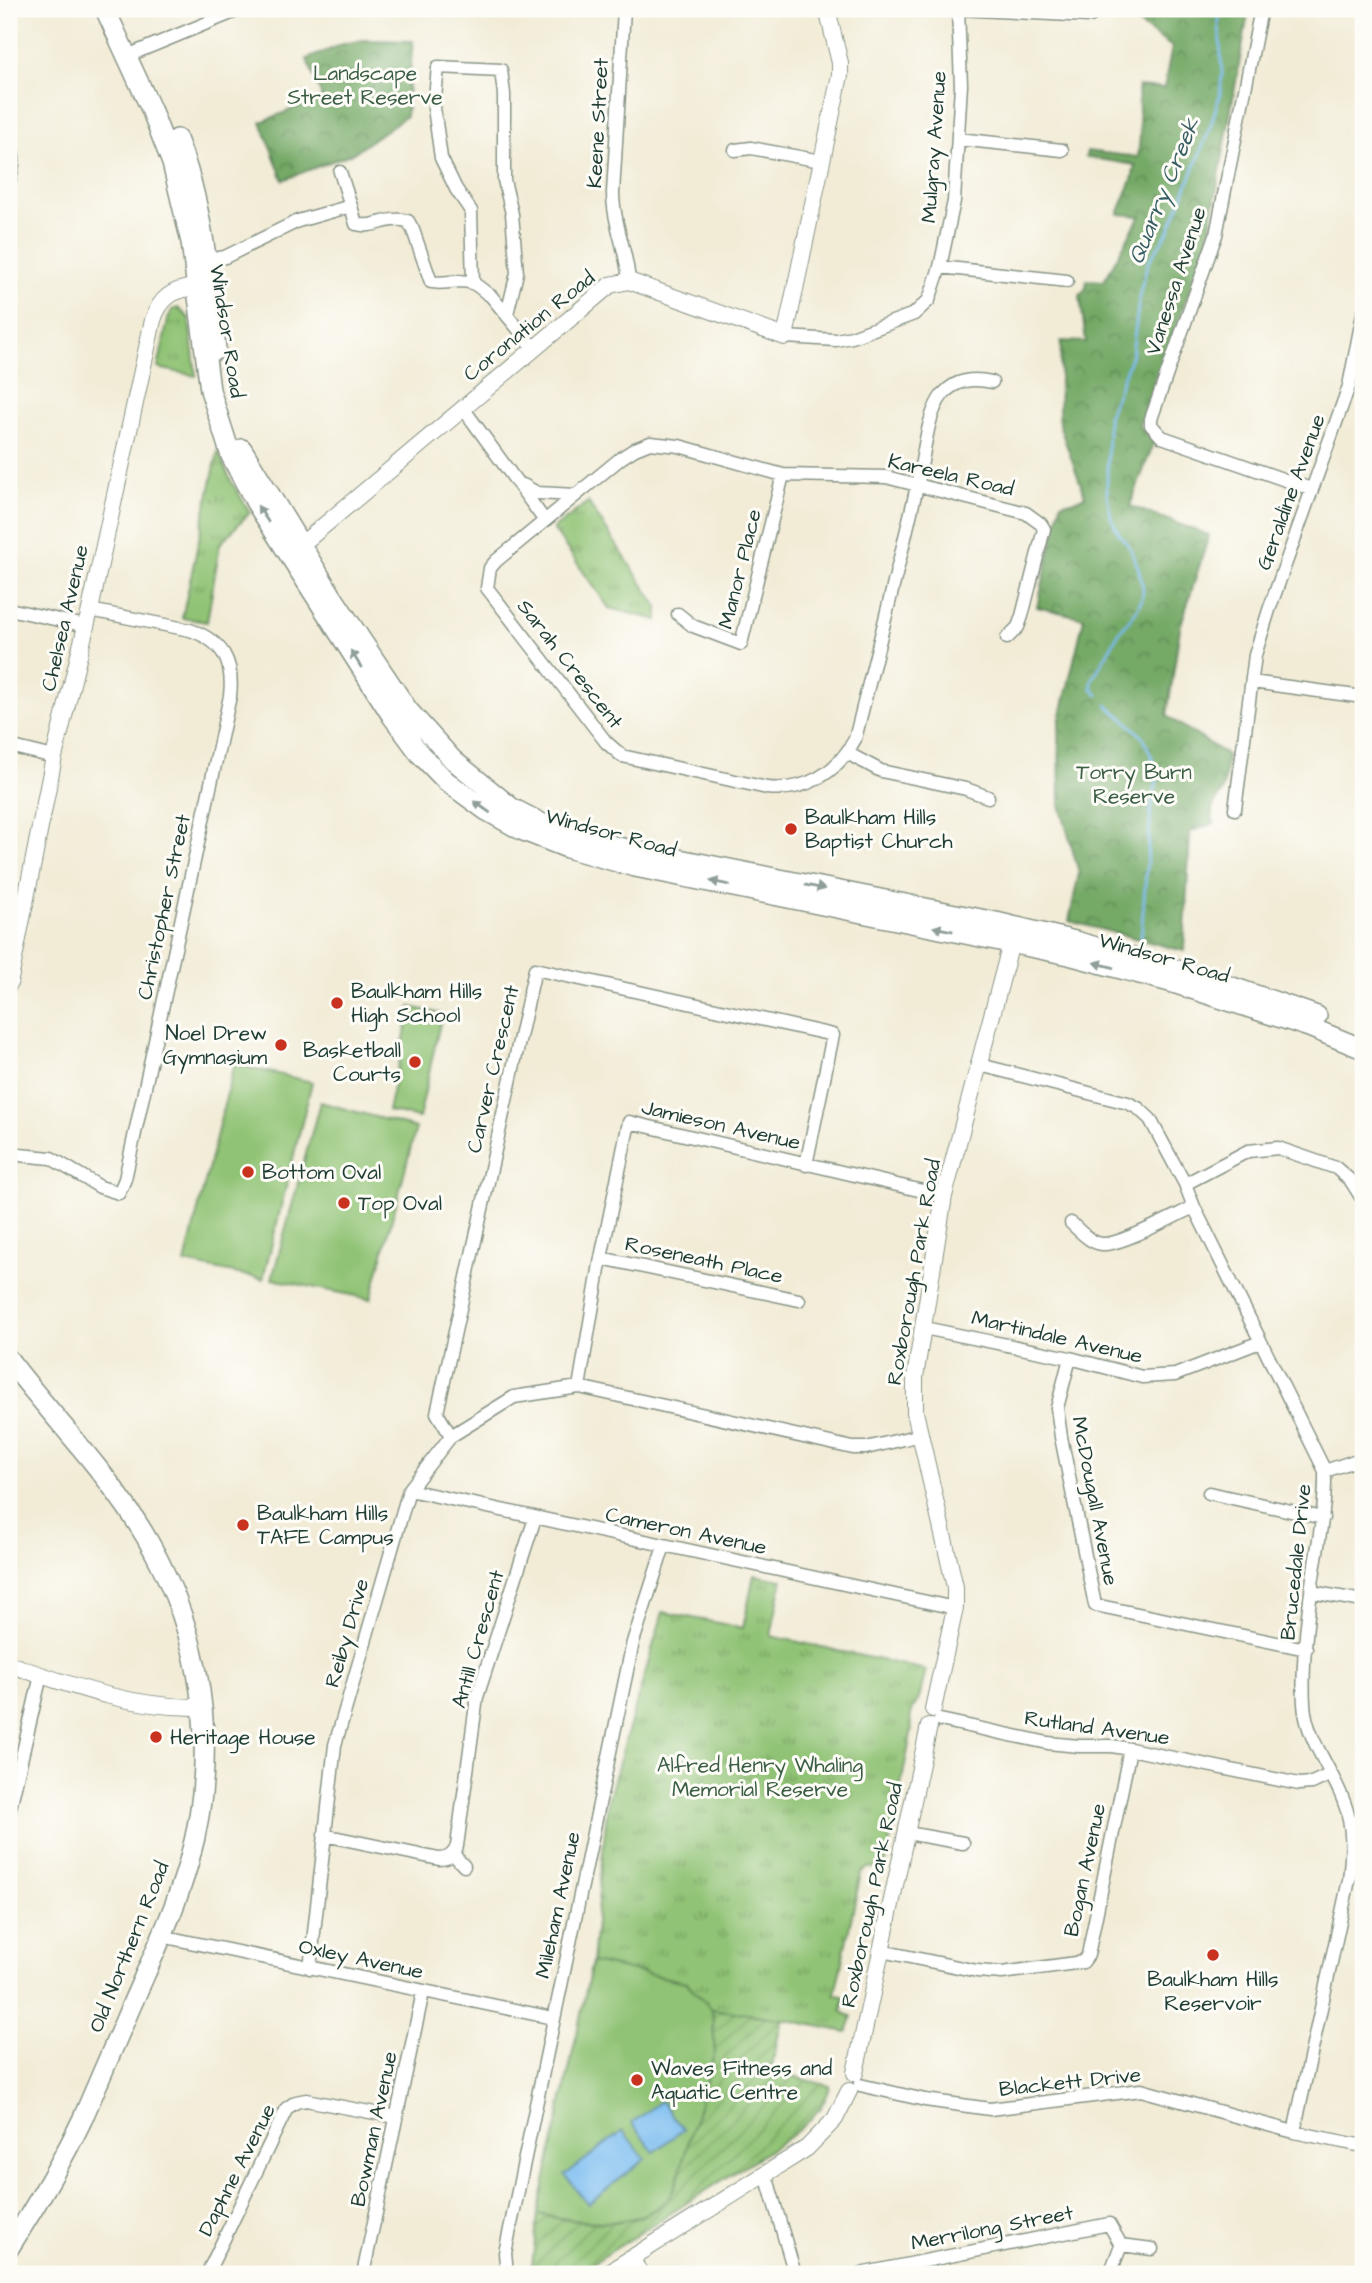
<svg xmlns="http://www.w3.org/2000/svg" width="1372" height="2283" font-family="'Architects Daughter',sans-serif">
<style>
.grass{fill:#90c374;stroke:#588054;stroke-width:2}
.forest{fill:url(#forest-crowns);stroke:#4a734d;stroke-width:2}
.park{fill:url(#park-tufts);stroke:#588054;stroke-width:2}
.garden{fill:url(#garden-furrows);stroke:#588054;stroke-width:2}
.water{fill:#7bbdf1;stroke:#4d7d92;stroke-width:2}
.lines{fill:none;stroke-linecap:round;stroke-linejoin:round}
.stream{stroke:#7bbdf1;stroke-width:2.5}
.street-casing{stroke:#889486;stroke-width:15}
.secondary-casing{stroke:#889486;stroke-width:18}
.primary-casing{stroke:#889486;stroke-width:22}
.street{stroke:#fff;stroke-width:12}
.secondary{stroke:#fff;stroke-width:16}
.primary{stroke:#fff;stroke-width:19}
.oneway{fill:#8f9e9a}
.poi-dot{fill:#c8321e;stroke:#fdfcf7;stroke-width:2.5}
.labels{text-anchor:middle;dominant-baseline:central;stroke-width:6;stroke-linejoin:round;paint-order:stroke}
.park-label{font-size:21px;fill:#3b5e44;stroke:#fdfcf7}
.street-label{font-size:21px;fill:#1f3d34;stroke:#fdfcf7}
.poi-label{font-size:21px;fill:#1f3d34;stroke:#fdfcf7;text-anchor:start}
.water-label{font-size:23px;font-style:italic;fill:#365d63;stroke:#fdfcf7}
</style>
<defs>
<pattern id="forest-crowns" width="20" height="18" patternUnits="userSpaceOnUse" patternTransform="scale(1.75)"><rect width="20" height="18" fill="#74a966"/><path d="M2 6a3 3 0 1 1 6 0M12 15a3 3 0 1 1 6 0" fill="none" stroke="#5f8b55"/></pattern>
<pattern id="park-tufts" width="24" height="20" patternUnits="userSpaceOnUse" patternTransform="scale(1.75)"><rect width="24" height="20" fill="#90c374"/><path d="M3 7l-1-3M5 7V3M7 7l1-3M15 17l-1-3M17 17v-4M19 17l1-3" fill="none" stroke="#75a060"/></pattern>
<pattern id="garden-furrows" width="10" height="10" patternUnits="userSpaceOnUse" patternTransform="scale(1.75)"><rect width="10" height="10" fill="#90c374"/><path d="M-1 1l2-2M0 10L10 0M9 11l2-2" fill="none" stroke="#75a060"/></pattern>
</defs>
<rect width="100%" height="100%" fill="#fdfcf7"/>
<filter id="ink" filterUnits="userSpaceOnUse"><feTurbulence type="fractalNoise" baseFrequency=".0143" numOctaves="2"/><feDisplacementMap in="SourceGraphic" scale="14" xChannelSelector="R" yChannelSelector="G"/><feConvolveMatrix kernelMatrix="1 2 1 2 8 2 1 2 1" color-interpolation-filters="sRGB"/></filter>
<filter id="wash" filterUnits="userSpaceOnUse"><feTurbulence type="fractalNoise" baseFrequency=".00686" numOctaves="4" result="noise"/><feDisplacementMap in="SourceGraphic" scale="28" xChannelSelector="R" yChannelSelector="G"/><feGaussianBlur stdDeviation="1.57" result="paint"/><feColorMatrix in="noise" values="0 0 0 0 0 0 0 0 0 0 0 0 0 0 0 0 0 1.4 0 .05"/><feComposite in="paint" operator="in"/></filter>
<g filter="url(#wash)">
<rect width="100%" height="100%" fill="#f2ecd7"/>
<!-- grass -->
<path class="grass" d="M411 1007 442 1014 419 1118 388 1111Z
M234 1064 312 1082 263 1279 185 1263Z
M320 1102 416 1128 371 1299 272 1279Z
M592 1962 686 1982 712 2009 715 2052 675 2188C649 2234 580 2223 538 2214Z"/>
<!-- forest -->
<path class="forest" d="M1128 9H1249L1207 244 1139 425 1154 442 1130 506 1209 535 1180 628 1167 716 1227 755C1226 766 1226 781 1222 791 1215 806 1208 804 1214 823L1190 832 1184 951 1069 921 1079 873 1060 805 1059 723 1084 618 1037 607 1061 503 1074 501 1085 496 1061 430 1059 416 1061 341 1086 342 1080 295 1086 288 1087 280 1104 281 1140 216 1118 214 1132 180 1135 165 1086 157 1087 151 1138 157 1140 136 1138 86 1164 88 1172 47 1131 18Z
M363 40 413 41 406 116 353 153 283 180 261 122 322 97 307 59 343 44Z"/>
<!-- park -->
<path class="park" d="M178 308 189 318 196 376 158 368 168 319 172 310Z
M218 451 231 481 250 512 220 544 207 622 182 618Z
M588 502 658 607V620L609 608 553 529Z
M754 1575 782 1580 771 1636 926 1670C923 1679 922 1691 918 1700 912 1711 908 1716 912 1729L885 1867 868 1868 861 1873 835 1994 845 1997 841 2011 852 2017 847 2032 782 2019 712 2009 686 1982 592 1962 608 1800 663 1612 743 1628Z"/>
<!-- garden -->
<path class="garden" d="M712 2009 782 2019 771 2071 830 2086C826 2107 805 2125 788 2138L576 2274H531L538 2214C580 2224 650 2234 675 2188L715 2052Z"/>
<!-- water -->
<path class="water" d="M661 2101 683 2129 654 2152 632 2123Z
M623 2131 645 2159 588 2204 565 2175Z"/>
<g class="lines">
<!-- stream -->
<path class="stream" d="M1098 695 1092 689V680L1120 631 1136 611 1142 599 1143 588 1138 567 1130 548 1118 532 1111 517 1107 493 1108 417 1132 354 1140 292 1148 263 1169 230 1181 201 1210 128 1220 94 1222 74 1218 9
M1107 705 1132 726 1144 739 1152 758 1157 780 1151 809 1141 938"/>
</g>
</g>
<g filter="url(#ink)">
<g class="lines">
<defs>
<path id="street" d="M624 9 613 193C613 223 627 251 629 281
M958 9 1090 16 1102 9
M1261 9 1216 235 1151 419V425L1162 437 1311 489
M127 56 241 9
M958 139 1062 150
M9 145C17 157 12 170 9 183
M735 150 751 148 821 161
M340 172 351 206
M207 260 225 257 298 221 351 206 356 224C376 229 385 216 408 221L413 230 431 282C445 285 459 278 472 283 478 285 484 292 491 296L534 348
M940 267 1067 281
M473 283 471 211 456 189 441 158 434 108 438 67 501 70 504 94V180L512 214 517 273 507 314
M785 337 836 340 852 337 914 314 929 300 940 267 954 201 961 85 958 9
M992 382C973 378 957 379 943 394 926 414 924 460 917 486 898 570 876 655 855 739 837 773 806 792 767 788L622 756 606 742 487 588 490 568 496 561 621 458 635 449 650 443 679 446 783 475 886 477 1026 513 1041 524 1044 529 1022 616 1018 627 1007 638
M463 408 545 521
M523 485 537 493 576 495
M9 609 86 626
M678 614 693 626 741 644 783 475
M1252 682 1363 697
M9 746 54 757
M847 753 881 771 966 789 988 797
M1235 809 1255 655 1269 610 1349 386 1363 314
M980 1065 1128 1103 1138 1108 1150 1119 1185 1184 1194 1207 1325 1471C1326 1513 1316 1551 1311 1592 1306 1628 1302 1668 1304 1704 1306 1739 1332 1769 1344 1802 1354 1827 1352 1854 1349 1880L1294 2132
M9 1154 51 1158 100 1187 119 1193 125 1179 230 696C234 662 223 641 190 630L90 610
M1185 1184 1248 1151 1278 1148 1336 1168 1351 1181 1363 1200
M1071 1223C1080 1231 1090 1243 1102 1244 1120 1246 1176 1215 1194 1207
M601 1258 799 1300
M924 1328 1070 1358 1142 1377 1175 1375 1260 1342
M1070 1358 1057 1408 1061 1437 1095 1605 1306 1649
M579 1387 601 1258 629 1122 944 1196
M451 1436 437 1413 535 969 833 1035 806 1165
M1325 1471 1363 1458
M409 1490 955 1608
M1209 1493 1323 1518
M1311 1592 1363 1601
M940 1720 1048 1743 1079 1746H1112L1130 1749 1299 1784 1312 1783 1331 1774
M9 1812 41 1675
M907 1833 963 1843
M324 1835 439 1859C448 1859 454 1855 457 1846L477 1697 535 1518
M453 1854 464 1866
M161 1936 553 2018
M881 1951 977 1971 1002 1973 1083 1962 1088 1955 1130 1749
M310 1968 335 1745 409 1490 451 1436 514 1397 579 1387 853 1448H866L921 1435
M860 2085 925 2100 990 2109 1141 2090 1294 2132 1363 2146
M766 2175 795 2274
M1121 2245 1152 2249
M633 2258 643 2274
M207 2274 287 2108 296 2102 306 2100 396 2117
M363 2274 423 1992
M507 2274 505 2253 633 1642 664 1546
M860 2274 1109 2224 1121 2245 1110 2274"/>
<path id="secondary" d="M302 544 610 285 629 281 785 337 840 75V63L827 9
M9 984 54 757 90 610 153 320C160 298 173 289 196 287
M9 1664C72 1686 135 1709 203 1707
M933 1709 955 1608V1587L915 1412V1377L944 1196 1014 932
M855 2073 929 1726
M606 2274 807 2148 835 2119 849 2091"/>
<path id="primary" d="M105 9 151 109 172 163 191 242 210 390 231 456 256 503 392 716 420 754 446 781 487 811 521 830 567 848 635 867 1069 955 1170 982 1309 1027 1363 1049
M177 139C204 207 209 278 216 350
M242 449 332 596 408 710 453 760 512 808 547 826 618 847 996 922 1075 941 1209 979 1317 1016
M9 1360C60 1427 122 1486 160 1563 206 1655 217 1762 189 1861 174 1915 148 1966 126 2018 111 2052 97 2086 82 2120 61 2164 35 2207 9 2248"/>
</defs>
<!-- street casing -->
<use href="#street" class="street-casing"/>
<!-- secondary casing -->
<use href="#secondary" class="secondary-casing"/>
<!-- primary casing -->
<use href="#primary" class="primary-casing"/>
<!-- street -->
<use href="#street" class="street"/>
<!-- secondary -->
<use href="#secondary" class="secondary"/>
<!-- primary -->
<use href="#primary" class="primary"/>
</g>
<!-- one-way arrows -->
<defs><path id="oneway-solid" d="M-6-.8H1V-3.2L6.5 0L1 3.2V.8H-6Z" transform="scale(1.75)"/></defs>
<g class="oneway">
<use href="#oneway-solid" transform="translate(263 514) rotate(-123)"/>
<use href="#oneway-solid" transform="translate(356 659) rotate(-122)"/>
<use href="#oneway-solid" transform="translate(482 807) rotate(-145)"/>
<use href="#oneway-solid" transform="translate(720 883) rotate(-169)"/>
<use href="#oneway-solid" transform="translate(815 887) rotate(11)"/>
<use href="#oneway-solid" transform="translate(943 929) rotate(-169)"/>
<use href="#oneway-solid" transform="translate(1104 965) rotate(-165)"/>
</g>
</g>
<!-- markers -->
<g class="poi-dot">
<circle cx="791" cy="829" r="7"/>
<circle cx="337" cy="1003" r="7"/>
<circle cx="281" cy="1045" r="7"/>
<circle cx="415" cy="1062" r="7"/>
<circle cx="248" cy="1172" r="7"/>
<circle cx="344" cy="1203" r="7"/>
<circle cx="243" cy="1525" r="7"/>
<circle cx="156" cy="1737" r="7"/>
<circle cx="1213" cy="1955" r="7"/>
<circle cx="637" cy="2080" r="7"/>
</g>
<g class="labels">
<!-- park labels -->
<g class="park-label">
<text x="365" y="73">Landscape<tspan x="365" dy="24">Street Reserve</tspan></text>
<text x="1134" y="772">Torry Burn<tspan x="1134" dy="24">Reserve</tspan></text>
<text x="760" y="1765">Alfred Henry Whaling<tspan x="760" dy="24">Memorial Reserve</tspan></text>
</g>
<!-- street labels -->
<g class="street-label">
<text transform="translate(598 123) rotate(-87)">Keene Street</text>
<text transform="translate(934 147) rotate(-86)">Mulgray Avenue</text>
<text transform="translate(1176 281) rotate(-72)">Vanessa Avenue</text>
<text transform="translate(529 326) rotate(-39)">Coronation Road</text>
<text transform="translate(227 331) rotate(81)">Windsor Road</text>
<text transform="translate(951 475) rotate(13)">Kareela Road</text>
<text transform="translate(1291 492) rotate(-70)">Geraldine Avenue</text>
<text transform="translate(740 569) rotate(-76)">Manor Place</text>
<text transform="translate(65 618) rotate(-77)">Chelsea Avenue</text>
<text transform="translate(570 664) rotate(52)">Sarah Crescent</text>
<text transform="translate(611 833) rotate(15)">Windsor Road</text>
<text transform="translate(164 907) rotate(-78)">Christopher Street</text>
<text transform="translate(1164 958) rotate(16)">Windsor Road</text>
<text transform="translate(493 1069) rotate(-77)">Carver Crescent</text>
<text transform="translate(721 1125) rotate(13)">Jamieson Avenue</text>
<text transform="translate(704 1260) rotate(12)">Roseneath Place</text>
<text transform="translate(914 1272) rotate(-80)">Roxborough Park Road</text>
<text transform="translate(1057 1337) rotate(13)">Martindale Avenue</text>
<text transform="translate(1095 1501) rotate(79)">McDougall Avenue</text>
<text transform="translate(686 1531) rotate(12)">Cameron Avenue</text>
<text transform="translate(1296 1562) rotate(-84)">Brucedale Drive</text>
<text transform="translate(347 1633) rotate(-74)">Reiby Drive</text>
<text transform="translate(478 1639) rotate(-74)">Antill Crescent</text>
<text transform="translate(1097 1728) rotate(8)">Rutland Avenue</text>
<text transform="translate(1085 1870) rotate(-78)">Bogan Avenue</text>
<text transform="translate(872 1895) rotate(-78)">Roxborough Park Road</text>
<text transform="translate(558 1905) rotate(-78)">Mileham Avenue</text>
<text transform="translate(129 1947) rotate(-68)">Old Northern Road</text>
<text transform="translate(361 1959) rotate(12)">Oxley Avenue</text>
<text transform="translate(1070 2082) rotate(-6)">Blackett Drive</text>
<text transform="translate(374 2129) rotate(-78)">Bowman Avenue</text>
<text transform="translate(237 2170) rotate(-63)">Daphne Avenue</text>
<text transform="translate(992 2228) rotate(-11)">Merrilong Street</text>
</g>
<!-- poi labels -->
<g class="poi-label">
<text x="805" y="817">Baulkham Hills<tspan x="805" dy="24">Baptist Church</tspan></text>
<text x="351" y="991">Baulkham Hills<tspan x="351" dy="24">High School</tspan></text>
<text x="267" y="1033" text-anchor="end">Noel Drew<tspan x="267" dy="24">Gymnasium</tspan></text>
<text x="401" y="1050" text-anchor="end">Basketball<tspan x="401" dy="24">Courts</tspan></text>
<text x="262" y="1172">Bottom Oval</text>
<text x="358" y="1203">Top Oval</text>
<text x="257" y="1513">Baulkham Hills<tspan x="257" dy="24">TAFE Campus</tspan></text>
<text x="170" y="1737">Heritage House</text>
<text x="1213" y="1979" text-anchor="middle">Baulkham Hills<tspan x="1213" dy="24">Reservoir</tspan></text>
<text x="651" y="2068">Waves Fitness and<tspan x="651" dy="24">Aquatic Centre</tspan></text>
</g>
<!-- water labels -->
<g class="water-label">
<text transform="translate(1164 191) rotate(-68)">Quarry Creek</text>
</g>
</g>
<!-- margin -->
<rect width="1372" height="2283" fill="none" stroke="#fdfcf7" stroke-width="35"/>
</svg>
